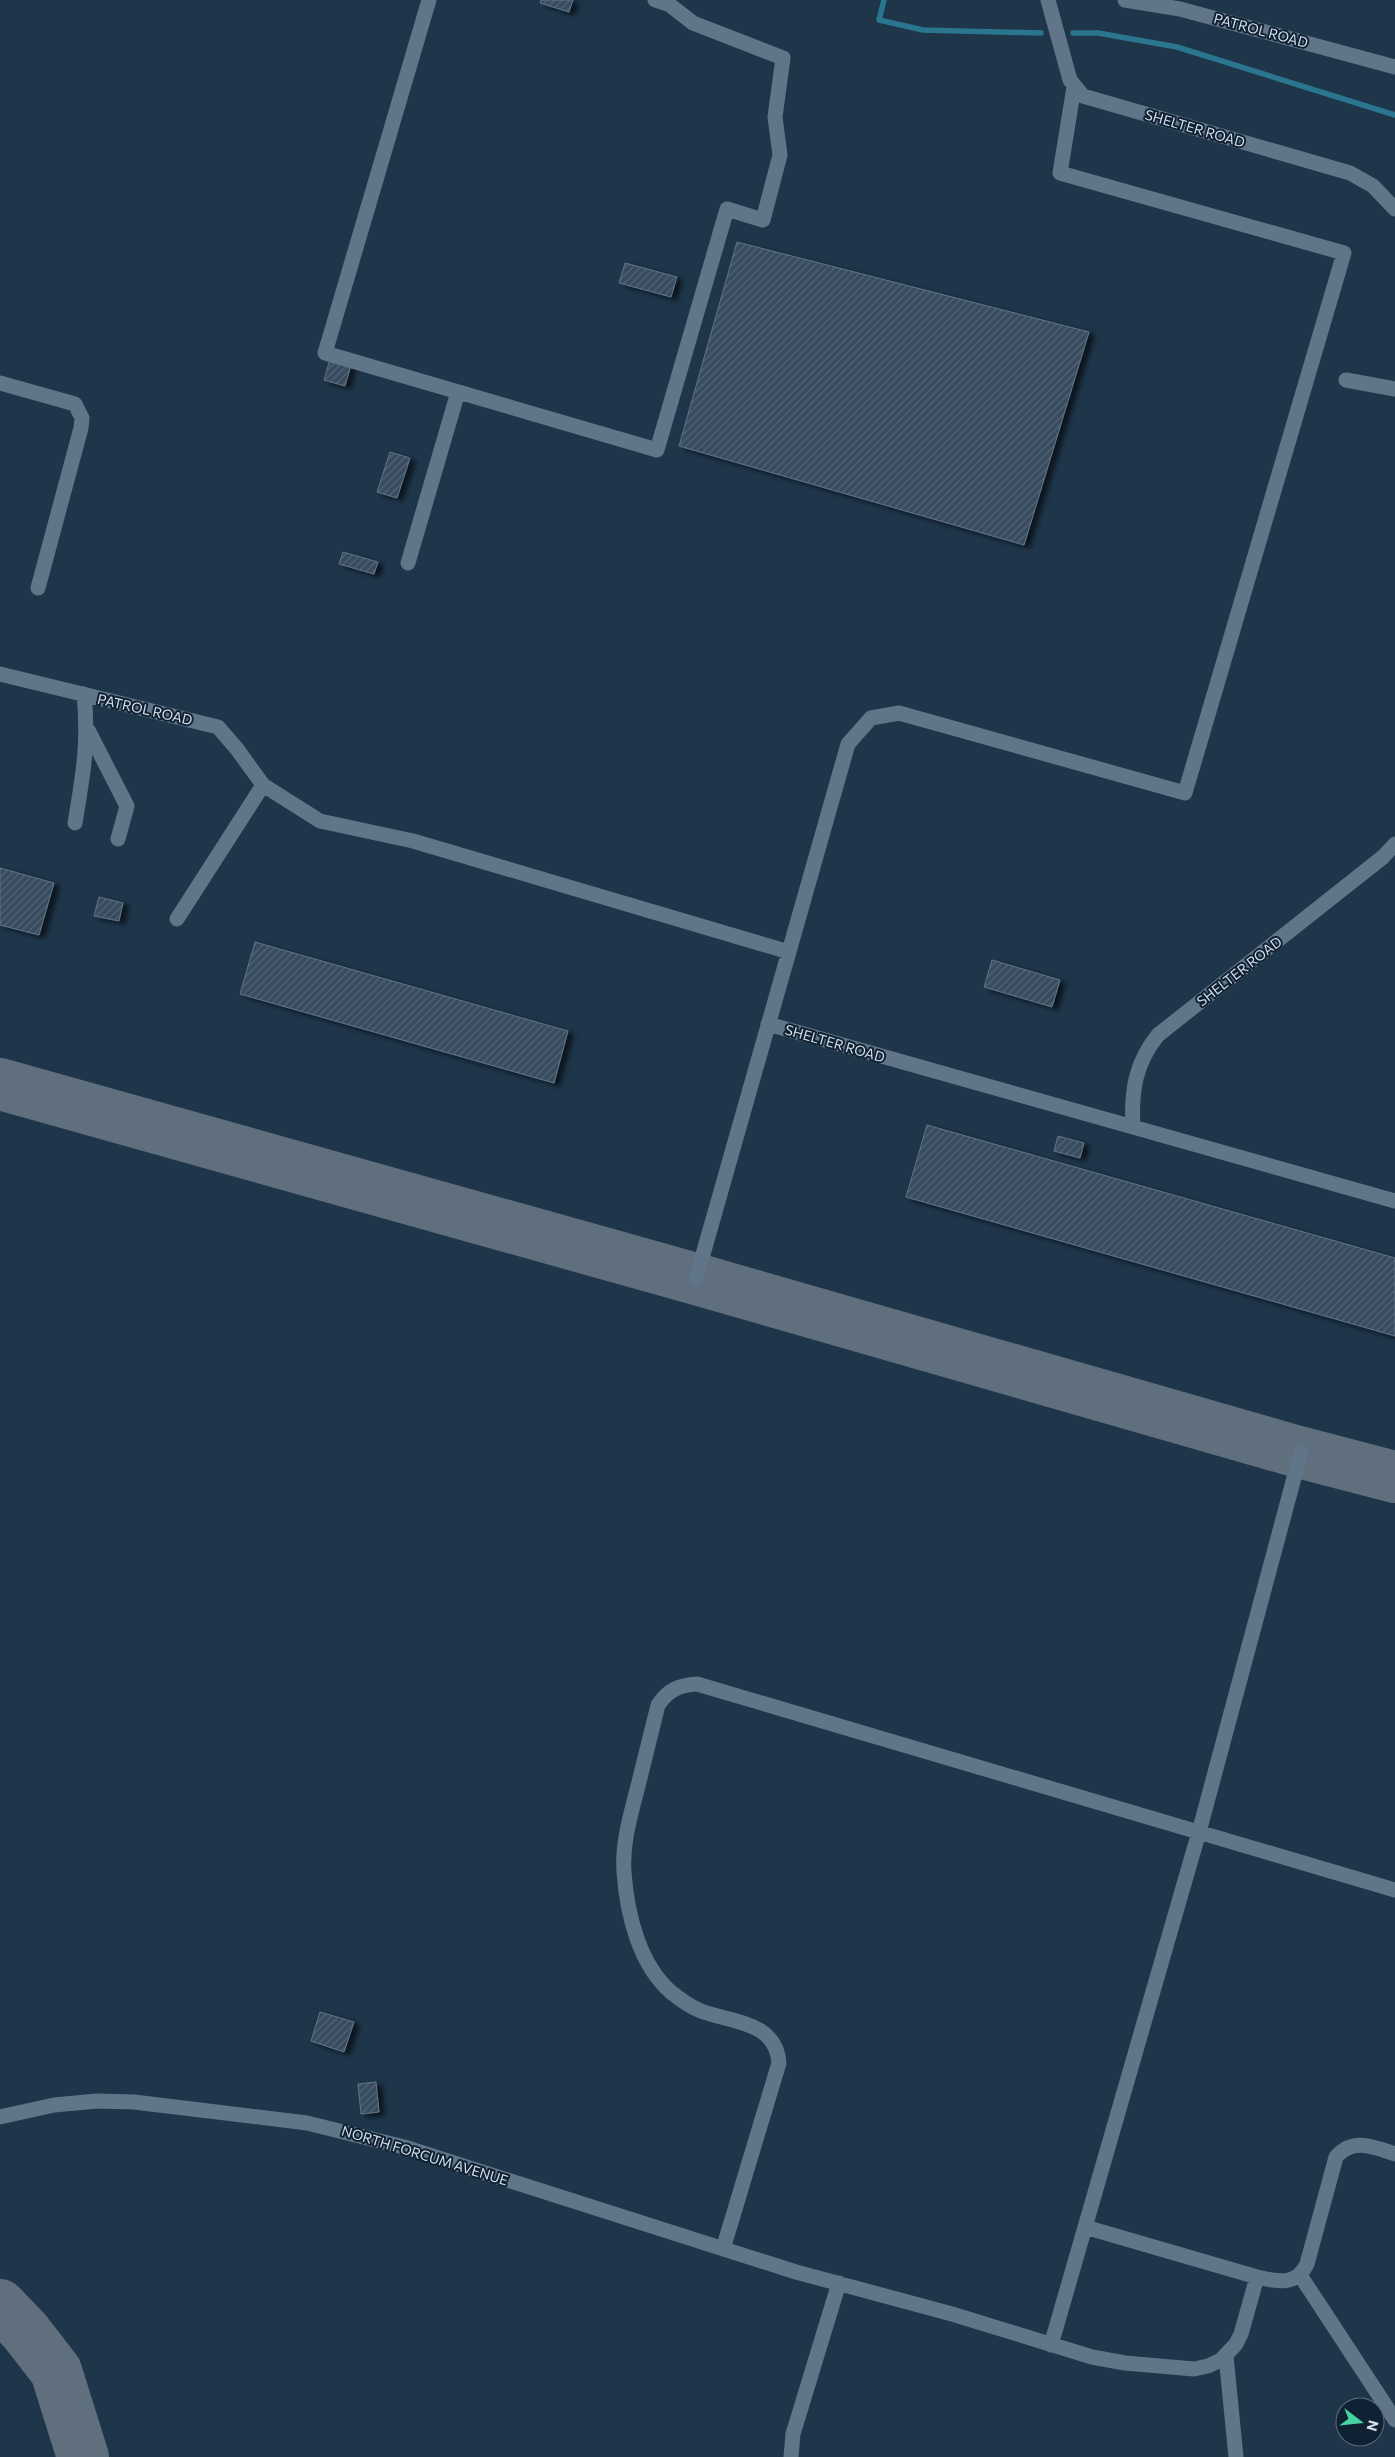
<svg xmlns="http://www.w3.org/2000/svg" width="1395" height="2457" font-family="Commissioner,sans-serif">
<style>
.built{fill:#1e354a;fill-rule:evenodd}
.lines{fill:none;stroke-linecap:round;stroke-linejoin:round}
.stream{stroke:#29768e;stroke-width:5.5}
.taxiway{stroke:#606f7e;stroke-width:52}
.building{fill:url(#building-hatch);stroke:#607589;filter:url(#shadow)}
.minor{stroke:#617589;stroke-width:15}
.labels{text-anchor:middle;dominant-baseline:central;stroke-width:4;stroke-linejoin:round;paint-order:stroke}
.street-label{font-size:14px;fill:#d3dfea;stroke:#0f2132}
</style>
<defs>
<pattern id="building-hatch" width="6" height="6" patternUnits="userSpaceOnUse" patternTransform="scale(1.25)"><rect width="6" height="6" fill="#384b5e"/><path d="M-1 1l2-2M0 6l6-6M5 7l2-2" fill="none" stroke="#546475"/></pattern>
<filter id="shadow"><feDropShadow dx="5.5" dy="3" stdDeviation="2.5" flood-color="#0009"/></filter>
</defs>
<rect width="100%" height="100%" fill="#192b3c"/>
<!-- built -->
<path class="built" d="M0 0H1395V2457H0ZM1345 2407H1375V2437H1345Z"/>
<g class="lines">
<!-- stream -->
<path class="stream" d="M884 0 879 20 923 30 1041 33
M1073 33H1098L1177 47 1395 115"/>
<!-- taxiway -->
<path class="taxiway" d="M0 1084 696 1279 1295 1451 1395 1477
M0 2305 25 2331 56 2371 83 2457"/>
</g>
<!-- building -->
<path class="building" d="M541 0H573L569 12 540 3Z
M737 242 1089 332 1024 545 679 446Z
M625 263 677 277 671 297 619 283Z
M330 359 351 365 345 386 324 380Z
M390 452 410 458 397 498 377 492Z
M343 552 378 562 374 574 339 564Z
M0 868 54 883 39 935 0 925Z
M99 897 123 903 119 921 94 916Z
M255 942 568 1031 554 1083 240 994Z
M992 960 1060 980 1052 1007 984 987Z
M927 1125 1395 1258V1336L906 1197Z
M1058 1136 1084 1143 1080 1158 1054 1151Z
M320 2012 354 2022 344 2052 311 2041Z
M376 2082 379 2112 361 2114 358 2084Z"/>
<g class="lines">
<!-- minor -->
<path class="minor" d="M429 0 325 353 657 450 727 209 763 220 780 155 775 117 783 58 693 23 670 5 655 0
M1048 0 1070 80 1083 96 1350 173 1373 186 1395 209
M1125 0 1180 9 1395 67
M1346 380 1395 389
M0 383 75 404 82 418 81 428 38 588
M408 563 458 392
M0 674 218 727 237 749 263 785 320 821 413 841 789 952
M88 730 127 806 118 839
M75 823C83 775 89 743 84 694
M177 919 263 785
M768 1024 1395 1201
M1133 1127C1131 1092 1135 1063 1158 1035L1383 857 1395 844
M696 1279 848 744 871 718 899 713 1185 793 1344 253 1060 173 1074 87
M0 2117 54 2105 97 2101 134 2102 307 2123 404 2147 796 2272 952 2314 1092 2357 1125 2363 1194 2369 1208 2366 1221 2360 1236 2344 1241 2334 1257 2277
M1085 2227 1257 2277C1278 2282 1296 2286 1307 2264L1336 2157C1353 2137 1374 2147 1395 2154
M723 2249 779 2063C776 2021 732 2023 701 2011 690 2007 681 2000 672 1993 639 1965 627 1914 624 1872 622 1844 630 1817 637 1790 644 1762 651 1734 658 1705 668 1690 679 1685 697 1684L1395 1890
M1300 2275 1395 2420
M1051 2345 1199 1832 1301 1452
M1226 2356 1236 2457
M791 2457 793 2434 839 2283"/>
</g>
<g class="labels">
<!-- street labels -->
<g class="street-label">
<text transform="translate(1261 30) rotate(15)">PATROL ROAD</text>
<text transform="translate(1195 128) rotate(16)">SHELTER ROAD</text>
<text transform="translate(145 709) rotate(13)">PATROL ROAD</text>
<text transform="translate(1239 971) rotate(-38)">SHELTER ROAD</text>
<text transform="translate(835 1043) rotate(16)">SHELTER ROAD</text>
<text transform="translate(425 2155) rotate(17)">NORTH FORCUM AVENUE</text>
</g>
</g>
<!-- north arrow -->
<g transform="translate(1360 2422) rotate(106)"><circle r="24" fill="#0f2132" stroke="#5d6d7c"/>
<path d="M0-4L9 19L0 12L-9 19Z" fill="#45d49f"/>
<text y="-8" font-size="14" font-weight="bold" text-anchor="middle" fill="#d3dfea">N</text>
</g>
</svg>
